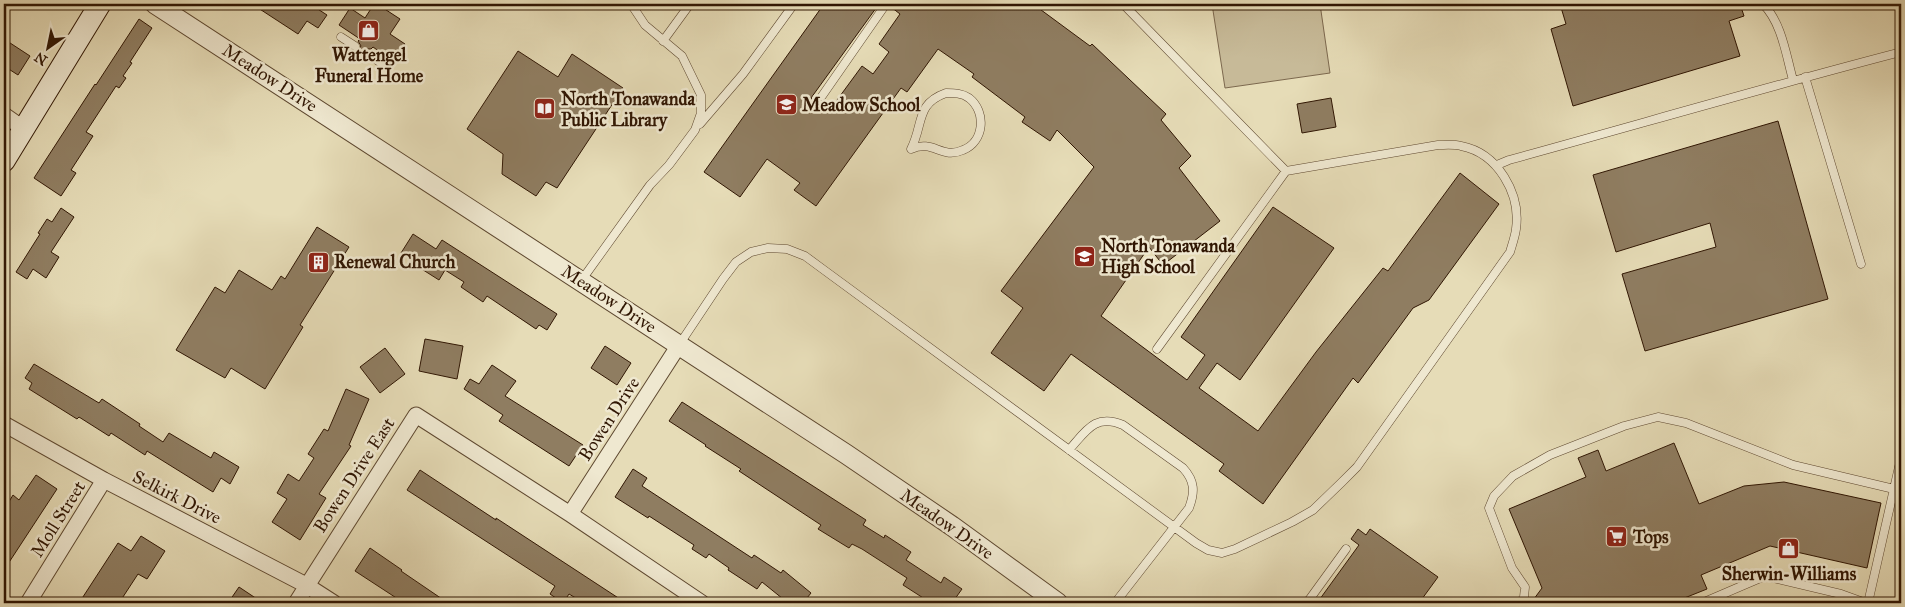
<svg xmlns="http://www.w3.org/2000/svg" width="1905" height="607" font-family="'IM FELL Great Primer',serif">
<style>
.green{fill:#c7ba98;stroke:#7c684e}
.building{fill:#8f7d61;stroke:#301603}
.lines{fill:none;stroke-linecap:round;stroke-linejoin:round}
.service-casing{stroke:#5e4830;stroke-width:9}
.minor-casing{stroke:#5e4830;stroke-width:17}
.tertiary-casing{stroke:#5e4830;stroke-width:21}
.secondary-casing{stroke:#301603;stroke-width:23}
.service{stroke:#efe8d0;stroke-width:8}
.minor{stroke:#efe8d0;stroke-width:15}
.tertiary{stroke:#efe8d0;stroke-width:19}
.secondary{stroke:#efe8d0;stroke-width:21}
.labels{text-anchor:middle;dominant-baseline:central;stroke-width:5;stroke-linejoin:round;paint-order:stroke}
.poi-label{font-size:18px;font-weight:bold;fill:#301603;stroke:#efe8d0;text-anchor:start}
.street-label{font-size:18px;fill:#301603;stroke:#efe8d0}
</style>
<rect width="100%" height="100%" fill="#e6dcb7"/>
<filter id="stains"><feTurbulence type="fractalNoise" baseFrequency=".004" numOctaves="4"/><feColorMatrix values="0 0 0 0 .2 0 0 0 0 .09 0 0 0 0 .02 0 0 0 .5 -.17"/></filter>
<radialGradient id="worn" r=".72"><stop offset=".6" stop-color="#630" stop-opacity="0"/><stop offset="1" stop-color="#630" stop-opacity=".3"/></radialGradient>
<!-- green -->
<path class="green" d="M1212 4H1320L1330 73 1225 88Z"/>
<!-- building -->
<path class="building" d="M252 4H310L327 15 318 28 307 21 298 34Z
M374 4H377L400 19 390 34 405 44 393 61 373 47 371 49H366L363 51V56L365 59 352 51 355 52 359 49 361 46 358 41 360 39 339 25 350 8 365 18Z
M824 4H879L811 98 829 111 862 66 873 74 889 52 879 44 900 14 891 7 892 4H1021L1028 9 1033 4 1090 46 1092 44 1166 114 1161 120 1191 156 1179 168 1220 221 1163 265 1149 247 1101 316 1187 380 1205 355 1181 337 1273 207 1334 248 1240 380 1217 363 1199 388 1258 431 1316 352 1383 268 1388 271 1460 173 1499 204 1429 300 1413 308 1358 383 1353 378 1263 504 1219 471 1224 464 1071 354 1044 391 991 353 1023 308 1001 291 1094 167 1057 130 1050 141 1022 122 1025 117 972 77 974 74 938 49 907 92 901 88 816 206 794 190 800 183 767 159 740 197 704 172Z
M1560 4H1740L1744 16 1729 21 1740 56 1573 106 1551 29 1566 24Z
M139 19 152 28 130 62 132 63 123 76 126 78 119 88 116 86 86 132 93 136 71 170 76 173 61 196 34 178 95 84 96 85Z
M4 39 30 56 18 75 4 66Z
M518 51 558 77 572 54 623 88 557 188 546 182 536 196 502 174 503 154 467 129Z
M1331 98 1336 127 1302 133 1297 104Z
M1778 121 1828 299 1645 351 1622 274 1716 247 1710 223 1616 252 1593 175Z
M61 208 74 217 51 252 59 257 46 278 33 269 27 279 16 272 40 234 38 233 47 219 52 222Z
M317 227 349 247 300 325 303 327 265 389 231 368 225 378 176 350 215 287 225 293 239 270 272 290 281 276 285 279Z
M413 234 436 249 442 240 557 314 547 330 539 325 536 329 487 296 483 302 461 287 464 282 445 270 439 280 409 261 411 258 401 253Z
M425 339 463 346 457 379 419 371Z
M605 346 631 363 617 385 591 368Z
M385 348 405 374 380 393 360 367Z
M34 364 99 403 102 399 140 424 139 426 163 442 169 433 211 458 214 452 239 467 230 484 221 478 213 492 147 451 145 455 111 433 109 436 79 417 77 419 29 389 32 383 25 378Z
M492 365 516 381 505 396 583 445 569 466 499 421 503 415 464 389 470 379 479 384Z
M346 389 369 399 349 445 351 446 319 494 326 498 300 540 272 522 287 499 277 493 288 474 299 481 314 458 308 454 324 429 328 431Z
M682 402 866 520 863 525 884 538 885 535 911 552 906 560 941 583 944 577 962 589 952 603H931L903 585 907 578 862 549 852 544 849 548 818 529 821 525 739 471 741 469 705 446 706 445 669 421Z
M1674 443 1699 504 1744 486 1784 482 1881 503 1867 568 1770 546 1701 575 1707 589 1672 603H1531L1542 588 1509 509 1586 477 1578 458 1598 450 1606 471Z
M633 469 647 478 642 486 752 558 754 555 781 573 783 570 811 593 803 603H788L762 582 757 589 728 570 729 568 709 554 706 558 692 549 694 545 649 516 648 518 615 497Z
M420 470 496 520V518L626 603H584L569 594 563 603 550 594 555 586 407 490Z
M36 475 57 489 4 570V510L13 495 19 500Z
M1358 529 1366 535 1370 529 1438 577 1419 603H1317L1359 545 1351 539Z
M141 536 165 551 147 579 138 574 119 603H79L118 543 131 551Z
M370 548 402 570 401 571 448 603H404L355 571Z
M239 587 263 603H228Z"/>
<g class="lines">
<defs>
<path id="service" d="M1763 4C1782 23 1786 55 1793 80
M341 37 355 46
M663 41 690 4
M368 54 381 63
M1805 77 1861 264
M946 93C954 93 962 93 969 98 987 112 984 142 963 150 941 160 934 139 911 149 924 124 915 104 946 93Z
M822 96 886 4
M700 124 743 74 794 4
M1497 165 1509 160C1640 124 1770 86 1901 52
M581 281 650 185 669 165 695 130 701 113V95L682 56 645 25 631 4
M679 345 723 279 736 262 751 252 768 248 787 249 805 256 824 270 1196 543 1208 550 1222 553 1235 549 1292 522 1313 510 1342 482 1357 467 1510 252C1512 245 1515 237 1516 229 1521 194 1498 153 1461 146 1454 144 1445 145 1438 145L1286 171 1123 4
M1157 349 1286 171
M1069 450C1086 431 1095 413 1123 425L1183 468C1195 481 1195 492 1189 508L1115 603
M1303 603 1309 600 1346 549
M1520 603 1524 597 1525 587 1512 568 1489 508 1494 496 1513 476 1550 455 1624 426 1658 417 1686 423 1793 465 1894 489
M1702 603 1765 576 1841 594 1866 603
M1868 603 1901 458"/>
<path id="minor" d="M4 115 24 129
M4 424 104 480 306 585 334 603
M570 514 679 345
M28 603 104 480
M296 603 416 415 570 514 702 603"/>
<path id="tertiary" d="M155 4 846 454 952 526 1058 603"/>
<path id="secondary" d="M4 161 100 4"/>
</defs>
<!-- service casing -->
<use href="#service" class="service-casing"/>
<!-- minor casing -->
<use href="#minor" class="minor-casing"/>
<!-- tertiary casing -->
<use href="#tertiary" class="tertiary-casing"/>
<!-- secondary casing -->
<use href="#secondary" class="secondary-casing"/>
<!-- service -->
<use href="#service" class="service"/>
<!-- minor -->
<use href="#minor" class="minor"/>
<!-- tertiary -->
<use href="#tertiary" class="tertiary"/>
<!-- secondary -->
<use href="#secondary" class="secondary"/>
</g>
<!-- icons -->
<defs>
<symbol id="shop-square" viewBox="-11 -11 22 22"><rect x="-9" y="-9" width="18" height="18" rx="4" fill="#8f2418" stroke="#efe8d0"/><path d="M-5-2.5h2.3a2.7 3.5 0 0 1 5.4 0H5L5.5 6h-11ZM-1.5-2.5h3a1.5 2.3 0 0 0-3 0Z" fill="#fff"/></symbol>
<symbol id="school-square" viewBox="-11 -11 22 22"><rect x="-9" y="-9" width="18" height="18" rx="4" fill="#8f2418" stroke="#efe8d0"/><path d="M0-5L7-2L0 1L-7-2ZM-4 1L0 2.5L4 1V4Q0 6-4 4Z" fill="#fff"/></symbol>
<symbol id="library-square" viewBox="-11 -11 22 22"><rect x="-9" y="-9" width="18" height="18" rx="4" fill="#8f2418" stroke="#efe8d0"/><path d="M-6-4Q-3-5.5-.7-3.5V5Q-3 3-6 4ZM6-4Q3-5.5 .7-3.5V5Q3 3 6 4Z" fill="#fff"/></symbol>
<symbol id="building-square" viewBox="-11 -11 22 22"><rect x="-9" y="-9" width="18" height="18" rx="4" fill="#8f2418" stroke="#efe8d0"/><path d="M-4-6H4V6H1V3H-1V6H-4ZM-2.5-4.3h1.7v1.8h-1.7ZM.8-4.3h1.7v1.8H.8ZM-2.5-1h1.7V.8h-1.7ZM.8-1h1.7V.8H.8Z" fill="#fff"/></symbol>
<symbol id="supermarket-square" viewBox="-11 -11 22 22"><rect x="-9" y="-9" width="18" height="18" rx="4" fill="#8f2418" stroke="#efe8d0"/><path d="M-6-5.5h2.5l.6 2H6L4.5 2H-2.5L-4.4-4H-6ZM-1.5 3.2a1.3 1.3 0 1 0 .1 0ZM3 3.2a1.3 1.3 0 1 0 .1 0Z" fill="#fff"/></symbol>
</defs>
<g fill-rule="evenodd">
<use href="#shop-square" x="356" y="18" width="25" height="25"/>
<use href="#school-square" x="774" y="92" width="25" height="25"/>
<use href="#library-square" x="532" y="96" width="25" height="25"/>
<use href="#school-square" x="1072" y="244" width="25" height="25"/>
<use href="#building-square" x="306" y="250" width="25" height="25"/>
<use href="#supermarket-square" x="1604" y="524" width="25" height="25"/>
<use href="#shop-square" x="1776" y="536" width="25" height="25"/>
</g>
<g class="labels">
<!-- poi labels -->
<g class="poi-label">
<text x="369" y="55" text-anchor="middle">Wattengel<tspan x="369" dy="21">Funeral Home</tspan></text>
<text x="561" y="99">North Tonawanda<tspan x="561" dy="21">Public Library</tspan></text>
<text x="802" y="105">Meadow School</text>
<text x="1101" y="246">North Tonawanda<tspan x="1101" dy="21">High School</tspan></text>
<text x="334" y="262">Renewal Church</text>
<text x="1633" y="537">Tops</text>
<text x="1789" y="574" text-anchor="middle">Sherwin-Williams</text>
</g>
<!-- street labels -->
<g class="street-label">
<text transform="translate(270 78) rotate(33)">Meadow Drive</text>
<text transform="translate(609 299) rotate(33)">Meadow Drive</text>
<text transform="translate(609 419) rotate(-57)">Bowen Drive</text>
<text transform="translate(354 475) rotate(-57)">Bowen Drive East</text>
<text transform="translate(177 497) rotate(27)">Selkirk Drive</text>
<text transform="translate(58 519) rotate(-58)">Moll Street</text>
<text transform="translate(947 524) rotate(35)">Meadow Drive</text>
</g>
</g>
<!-- margin -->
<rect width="1905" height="607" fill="none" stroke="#e6dcb7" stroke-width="20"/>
<rect x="5" y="5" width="1895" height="597" fill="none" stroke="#301603" stroke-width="2.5"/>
<rect x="10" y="10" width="1885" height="587" fill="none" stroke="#301603"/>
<!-- north arrow -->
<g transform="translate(48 48) rotate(213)" stroke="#efe8d0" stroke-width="4" paint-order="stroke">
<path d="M0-4L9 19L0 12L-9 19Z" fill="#301603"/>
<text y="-8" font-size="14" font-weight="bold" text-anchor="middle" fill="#301603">N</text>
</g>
<rect width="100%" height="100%" filter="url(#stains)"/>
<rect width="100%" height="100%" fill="url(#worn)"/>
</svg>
